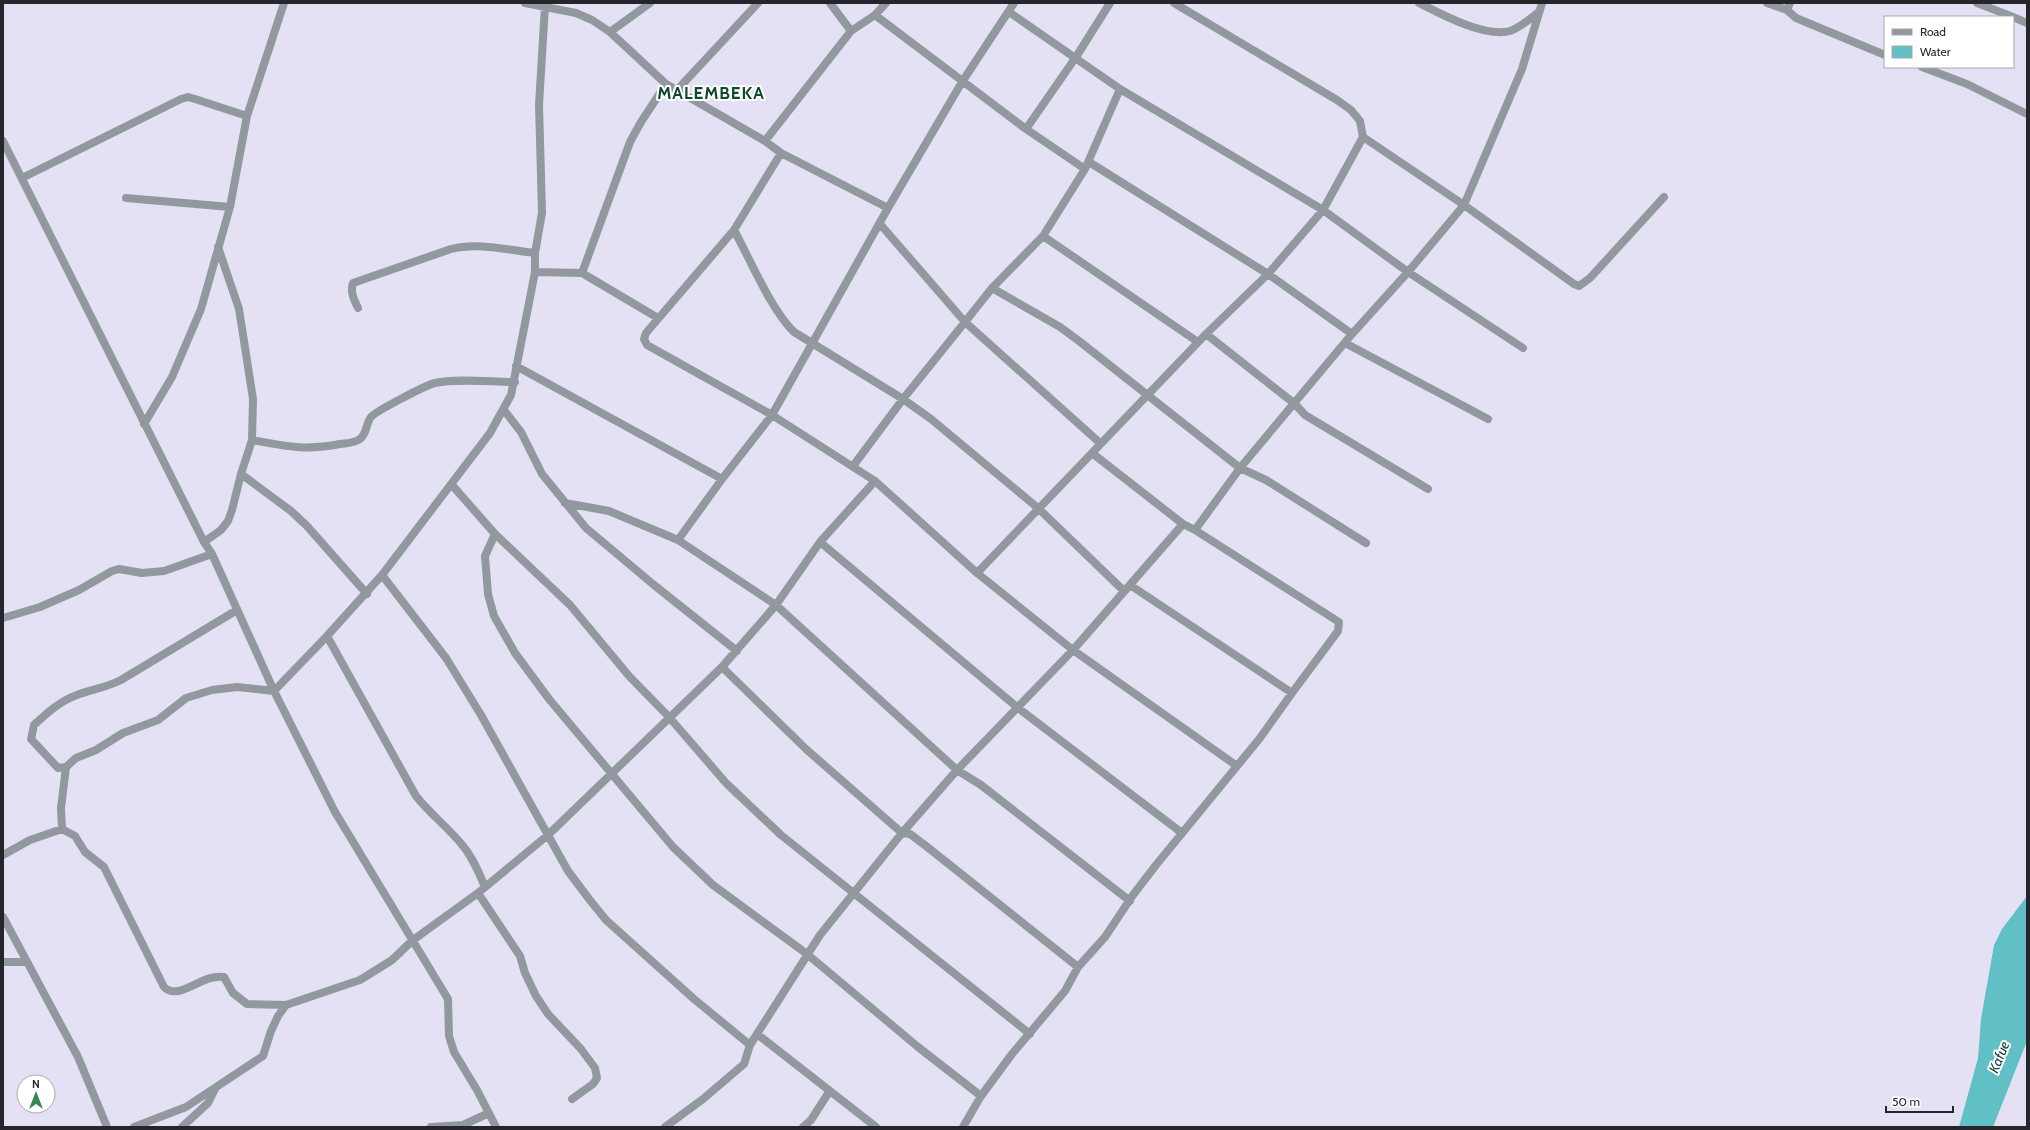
<svg xmlns="http://www.w3.org/2000/svg" width="2030" height="1130" font-family="Cabin,sans-serif">
<style>
.water{fill:#61c0c5}
.lines{fill:none;stroke-linecap:round;stroke-linejoin:round}
.street{stroke:#91989e;stroke-width:8}
.labels{text-anchor:middle;dominant-baseline:central;stroke-width:4;stroke-linejoin:round;paint-order:stroke}
.water-label{font-size:14px;font-style:italic;fill:#0d3b3d;stroke:#fff}
.district-label{font-size:17px;font-weight:bold;letter-spacing:1px;fill:#0d492a;stroke:#fff}
</style>
<rect width="100%" height="100%" fill="#e5e1f5"/>
<!-- water -->
<path class="water" d="M2027 896V1041L1993 1127H1959L1978 1058 1981 1019 1994 945 2002 929Z"/>
<g class="lines">
<!-- street -->
<path class="street" d="M525 3 576 13 592 20 610 32 666 84 765 141 781 153 888 208
M830 3 851 31
M1419 3C1441 14 1485 38 1510 31 1521 27 1530 19 1539 12
M1767 3 1787 10
M1790 3 1787 10 1796 18 1885 55
M1977 3 2013 17
M1009 12 1120 89 1323 210 1408 272 1523 348
M875 15 1026 129 1085 169
M2013 17 2027 23
M610 32 650 3
M1922 67 1967 84 2027 114
M678 89 758 3
M1026 129 1076 57 1110 3
M1363 137 1464 205 1574 284 1579 286 1590 278 1664 197
M3 141 204 542 212 554 274 691 335 812 448 999 449 1036 454 1052 477 1090 496 1127
M765 141 851 31 875 15 886 3
M781 153 734 230 646 333 644 339 647 345 772 415 875 481 977 573 1073 650 1237 766
M1089 162 1268 274 1352 334
M22 178 181 99 188 97 195 99 247 116
M126 198 230 207
M880 224 965 322 1100 443
M734 230C750 259 771 310 794 332L903 399 931 419 1038 508 1124 591
M1043 236 1198 342
M535 272 582 273 658 318
M582 273 630 142 641 122 666 84
M992 288 1060 327 1079 341 1240 468 1266 480 1366 543
M358 308C354 300 350 292 353 283L451 249C478 242 508 250 535 253
M1206 334 1295 404 1305 415 1428 489
M1345 343 1488 419
M516 366 722 479
M504 410 521 432 542 474 586 528 654 585 737 651
M144 424 172 377 201 309 230 207 247 116 284 3
M252 440C286 446 305 451 340 444 346 443 355 443 360 439 367 434 366 423 371 417 376 411 426 385 435 383 457 378 492 382 515 382
M853 466 903 399 965 322 992 288 1043 236 1085 169 1120 89
M241 474 291 511 307 526 367 594
M452 485 495 534 570 605 629 676 669 717 726 783 781 835 1030 1034
M565 503 609 511 678 540 776 605 957 770 981 785 1130 901
M1195 530 1240 468 1352 334 1408 272 1464 205 1522 69 1542 3
M495 534 485 556 488 594 494 616 515 653 549 699 673 847 713 885 807 954 918 1047 981 1096
M678 540 722 479 772 415 888 208 962 82 1014 3
M204 542 221 530 228 521 232 510 241 474 252 440 253 399 239 309 218 247
M820 542 1018 708 1182 833
M977 573 1206 334 1268 274 1323 210 1363 137 1360 121 1351 110 1337 100 1174 3
M382 575 446 658 481 715 568 871 589 899 606 920 694 999 750 1045
M1130 585 1292 693
M3 618 40 607 79 590 112 571 119 569 142 573 164 571 212 554
M327 636 416 796C430 814 449 828 463 846 473 858 479 873 485 887
M722 667 807 750 902 833 910 834 926 846 1078 967
M66 767 58 768 31 739 34 725C47 713 60 701 77 695 93 689 105 688 121 680L237 610
M62 829 75 836 85 852 104 867 164 987C179 1002 202 973 224 977L233 993 247 1004 286 1005 360 980 392 960 413 940 478 893 548 835 722 667 776 605 820 542 875 481
M3 855 30 840 62 829 61 808 66 767 76 758 96 750 123 733 158 720 186 698 212 690 237 687 274 691 327 636 382 575 490 433 511 395 535 272V253L542 213 539 105 545 6
M478 893 520 956 525 973 536 996 548 1014 581 1049 595 1068 597 1078 593 1084 572 1099
M3 917 78 1057 107 1127
M3 962H26
M757 1034 876 1127
M134 1127 186 1107 263 1056 271 1031 278 1016 286 1005
M182 1127 208 1103 215 1089
M431 1127 463 1125 489 1113
M665 1127 703 1099 744 1064 750 1045 820 935 902 833 957 770 1073 650 1183 524
M803 1127 811 1120 829 1092
M963 1127 981 1096 1012 1054 1065 991 1078 967 1105 937 1133 895 1156 865 1260 738 1292 693 1338 631 1339 622 1195 530 1183 524 1092 453"/>
</g>
<g class="labels">
<!-- water labels -->
<g class="water-label">
<text transform="translate(1999 1057) rotate(-68)">Kafue</text>
</g>
<!-- district labels -->
<g class="district-label">
<text x="711" y="93">MALEMBEKA</text>
</g>
</g>
<!-- border -->
<rect width="2030" height="1130" fill="none" stroke="#26252c" stroke-width="8"/>
<!-- legend -->
<rect x="1884" y="16" width="130" height="52" fill="#ffffff" stroke="#a8a8ab"/>
<rect x="1892" y="29" width="20" height="6" fill="#91989e" stroke="#a8a8ab"/>
<text x="1920" y="36" font-size="12" fill="#26252c">Road</text>
<rect x="1892" y="46" width="20" height="12" fill="#61c0c5" stroke="#a8a8ab"/>
<text x="1920" y="56" font-size="12" fill="#26252c">Water</text>
<!-- north arrow -->
<g transform="translate(36 1094)"><circle r="19" fill="#ffffff" stroke="#a8a8ab"/>
<path d="M0-3L7 15L0 10L-7 15Z" fill="#358658"/>
<text y="-6" font-size="11" font-weight="bold" text-anchor="middle" fill="#26252c">N</text>
</g>
<!-- scale -->
<path d="M1886 1106v6h67v-6" fill="none" stroke="#26252c" stroke-width="2"/>
<text x="1892" y="1106" font-size="12" fill="#26252c" stroke="#ffffff" stroke-width="3" paint-order="stroke">50 m</text>
</svg>
